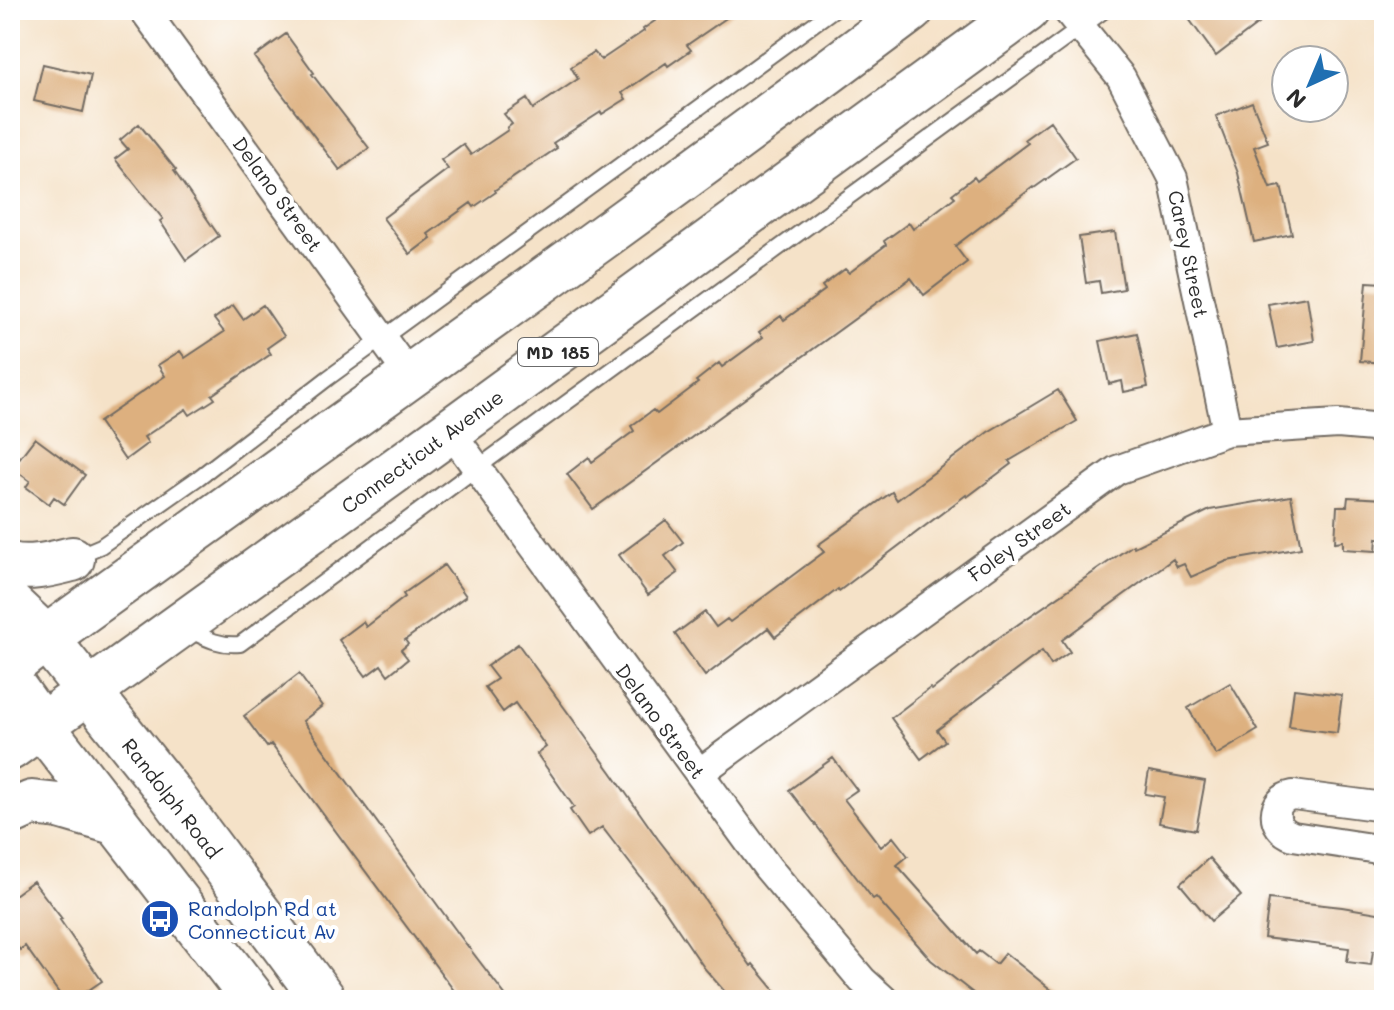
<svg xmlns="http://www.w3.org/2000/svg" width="1394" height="1010" font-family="Mali,sans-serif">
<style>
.building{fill:#ddb07f}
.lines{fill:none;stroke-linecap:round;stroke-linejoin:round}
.lane-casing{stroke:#726b62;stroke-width:18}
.street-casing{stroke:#726b62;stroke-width:32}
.primary-casing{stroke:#726b62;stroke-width:48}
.lane{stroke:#fff;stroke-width:14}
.street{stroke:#fff;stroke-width:28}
.primary{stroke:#fff;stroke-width:44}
.labels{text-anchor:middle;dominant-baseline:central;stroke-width:8;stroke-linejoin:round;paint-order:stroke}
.shield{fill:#fff;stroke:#6b6b6b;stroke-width:2}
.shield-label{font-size:18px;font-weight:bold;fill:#2b2b2b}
.street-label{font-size:20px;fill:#2b2b2b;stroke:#fff}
.transit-label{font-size:20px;fill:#164399;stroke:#fff;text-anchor:start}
</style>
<rect width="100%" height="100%" fill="#fff"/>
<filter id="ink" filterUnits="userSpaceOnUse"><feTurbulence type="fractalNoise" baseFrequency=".0125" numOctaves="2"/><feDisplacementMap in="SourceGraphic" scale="16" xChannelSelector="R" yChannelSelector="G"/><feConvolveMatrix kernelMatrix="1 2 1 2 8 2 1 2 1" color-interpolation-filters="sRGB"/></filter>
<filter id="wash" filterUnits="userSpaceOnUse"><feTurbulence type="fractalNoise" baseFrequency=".006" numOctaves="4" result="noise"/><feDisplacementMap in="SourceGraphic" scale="32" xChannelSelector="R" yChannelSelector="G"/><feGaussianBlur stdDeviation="1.8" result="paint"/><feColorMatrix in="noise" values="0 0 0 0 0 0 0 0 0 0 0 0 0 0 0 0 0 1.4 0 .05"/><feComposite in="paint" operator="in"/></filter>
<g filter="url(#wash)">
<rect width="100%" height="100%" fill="#f5e2c8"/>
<g id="blocks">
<!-- building -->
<path class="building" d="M671 10H738L687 45 691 50 668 66 666 63 622 93 626 99 602 114 601 112 553 143 557 148 495 190 496 192 474 207 471 203 428 234 431 238 410 254 383 218 448 169 441 160 463 144 471 155 508 130 507 128 512 124 504 114 527 99 533 109 578 79 571 67 594 52 601 60 644 31 643 29Z
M1202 10H1276L1216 56 1189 19Z
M286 34 314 73 312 74 369 148 340 170 254 57Z
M43 64 91 75 83 112 34 101Z
M1252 102 1268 142 1254 147 1270 188 1281 186 1292 234 1254 242 1238 173 1216 116Z
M1050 121 1076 158 1034 188 1033 187 955 246 967 262 924 295 911 278 593 509 567 474 589 457 592 462 634 431 631 426 653 410 657 414 698 383 696 381 719 363 722 367 763 337 759 332 781 316 784 320 825 290 822 286 845 269 849 273 886 245 884 241 909 223 913 229 955 197 952 194 974 177 977 181 1028 143 1025 139Z
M139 124 176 170 174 171 219 236 186 260 160 221 163 219 115 159 128 149 120 140Z
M1115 232 1124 289 1101 293 1099 281 1086 283 1079 237Z
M1367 282 1384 283V363L1360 361Z
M1307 297 1314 341 1277 348 1268 304Z
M233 305 243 319 263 305 284 336 267 348 271 354 212 395 215 399 190 415 186 409 144 437 148 443 125 460 99 422 165 376 158 365 180 351 185 358 224 332 214 319Z
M1137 333 1148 387 1124 392 1122 381 1109 384 1100 341Z
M1058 390 1077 421 1009 461 1011 464 967 497 966 495 839 591 838 589 775 637 768 628 705 676 675 634 705 612 716 627 727 619 730 622 824 552 818 545 892 492 897 500 988 432Z
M35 438 85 475 64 504 54 497 49 504 26 487 30 481 12 468Z
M1291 496 1301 548 1227 561 1191 577 1184 564 1177 567 1173 559 1062 640 1070 652 1051 665 1042 651 937 730 945 741 921 759 891 718 930 688 932 690 994 641 1133 545 1134 547 1210 510Z
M1348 497 1384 499V539L1377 538 1376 551 1343 549V541L1335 542 1337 506H1347Z
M666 520 683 542 665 556 678 573 648 595 619 555Z
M444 565 466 596 405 640 408 644 401 650 408 659 388 675 381 665 366 676 339 640 363 622 366 627 405 597 403 594Z
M518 644 611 772 658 839 703 897 751 966 753 964 783 1000H732L705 969 658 900 602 827 588 836 570 810 574 807 537 754 546 747 515 703 503 712 485 687 497 679 487 666Z
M299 674 322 706 303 721 463 940 509 1000H461L271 744 267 747 244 716Z
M1230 683 1258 730 1216 755 1188 708Z
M1294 689 1342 695 1337 733 1289 727Z
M833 758 857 790 844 799 881 847 893 837 908 856 897 865 976 954 979 951 996 964 1005 953 1064 1000H982L931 960 876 897 873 899 789 790Z
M1149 771 1205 781 1196 830 1159 823 1164 797 1145 794Z
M1209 858 1241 896 1211 921 1180 884Z
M33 881 62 919 60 920 102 981 74 1000H64L25 946 20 950 10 937V898Z
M1269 899 1342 907 1384 914V953L1373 951 1371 965 1347 962 1349 948 1264 938Z"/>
</g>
</g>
<g filter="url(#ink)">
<use href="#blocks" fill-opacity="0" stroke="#726b62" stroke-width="2"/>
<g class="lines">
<defs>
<path id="lane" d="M75 557 101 546 198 478 328 378 833 10
M187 629C205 638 219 646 240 644L477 468 1105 10"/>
<path id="street" d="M144 10 411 378
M1067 10 1121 77 1173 178 1227 431
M450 431 768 868 862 980 884 1000
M699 773 1117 470 1227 431 1338 424 1384 428
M1384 807 1293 795C1271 799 1269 828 1293 836L1384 850"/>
<path id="primary" d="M10 565C31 570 51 564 72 559
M10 604 46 638 169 792 324 1000
M10 666 46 638C335 429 626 224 911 10
M10 682 41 725 254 1000
M10 748 450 431 1027 10
M12 812 32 803 59 806 117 823"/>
</defs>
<!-- lane casing -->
<use href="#lane" class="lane-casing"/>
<!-- street casing -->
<use href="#street" class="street-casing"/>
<!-- primary casing -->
<use href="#primary" class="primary-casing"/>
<!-- lane -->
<use href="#lane" class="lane"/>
<!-- street -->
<use href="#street" class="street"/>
<!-- primary -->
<use href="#primary" class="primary"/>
</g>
</g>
<!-- icons -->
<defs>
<symbol id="bus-disc" viewBox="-11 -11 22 22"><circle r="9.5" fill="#1a4fb4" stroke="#fff"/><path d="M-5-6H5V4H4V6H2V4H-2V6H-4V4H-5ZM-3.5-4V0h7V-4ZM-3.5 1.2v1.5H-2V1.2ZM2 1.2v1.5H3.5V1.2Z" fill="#fff"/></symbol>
</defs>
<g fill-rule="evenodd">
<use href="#bus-disc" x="138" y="897" width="44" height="44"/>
</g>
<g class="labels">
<!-- shield labels -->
<rect class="shield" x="518" y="338" width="80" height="28" rx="6"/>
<g class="shield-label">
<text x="558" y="352">MD 185</text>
</g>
<!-- street labels -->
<g class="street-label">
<text transform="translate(278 194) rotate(54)">Delano Street</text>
<text transform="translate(1189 254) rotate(78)">Carey Street</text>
<text transform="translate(422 451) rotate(-36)">Connecticut Avenue</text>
<text transform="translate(1019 541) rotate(-36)">Foley Street</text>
<text transform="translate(661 721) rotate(54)">Delano Street</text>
<text transform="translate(172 798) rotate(52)">Randolph Road</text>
</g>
<!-- transit labels -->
<g class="transit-label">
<text x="188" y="908">Randolph Rd at<tspan x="188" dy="23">Connecticut Av</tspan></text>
</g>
</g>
<!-- margin -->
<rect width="1394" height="1010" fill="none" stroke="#fff" stroke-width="40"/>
<!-- north arrow -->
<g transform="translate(1310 84) rotate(224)"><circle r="38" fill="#ffffff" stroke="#aaaaaa" stroke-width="2"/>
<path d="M0-6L14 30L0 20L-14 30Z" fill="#1f6fb2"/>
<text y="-12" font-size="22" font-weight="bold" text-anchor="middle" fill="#2b2b2b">N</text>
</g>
</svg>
